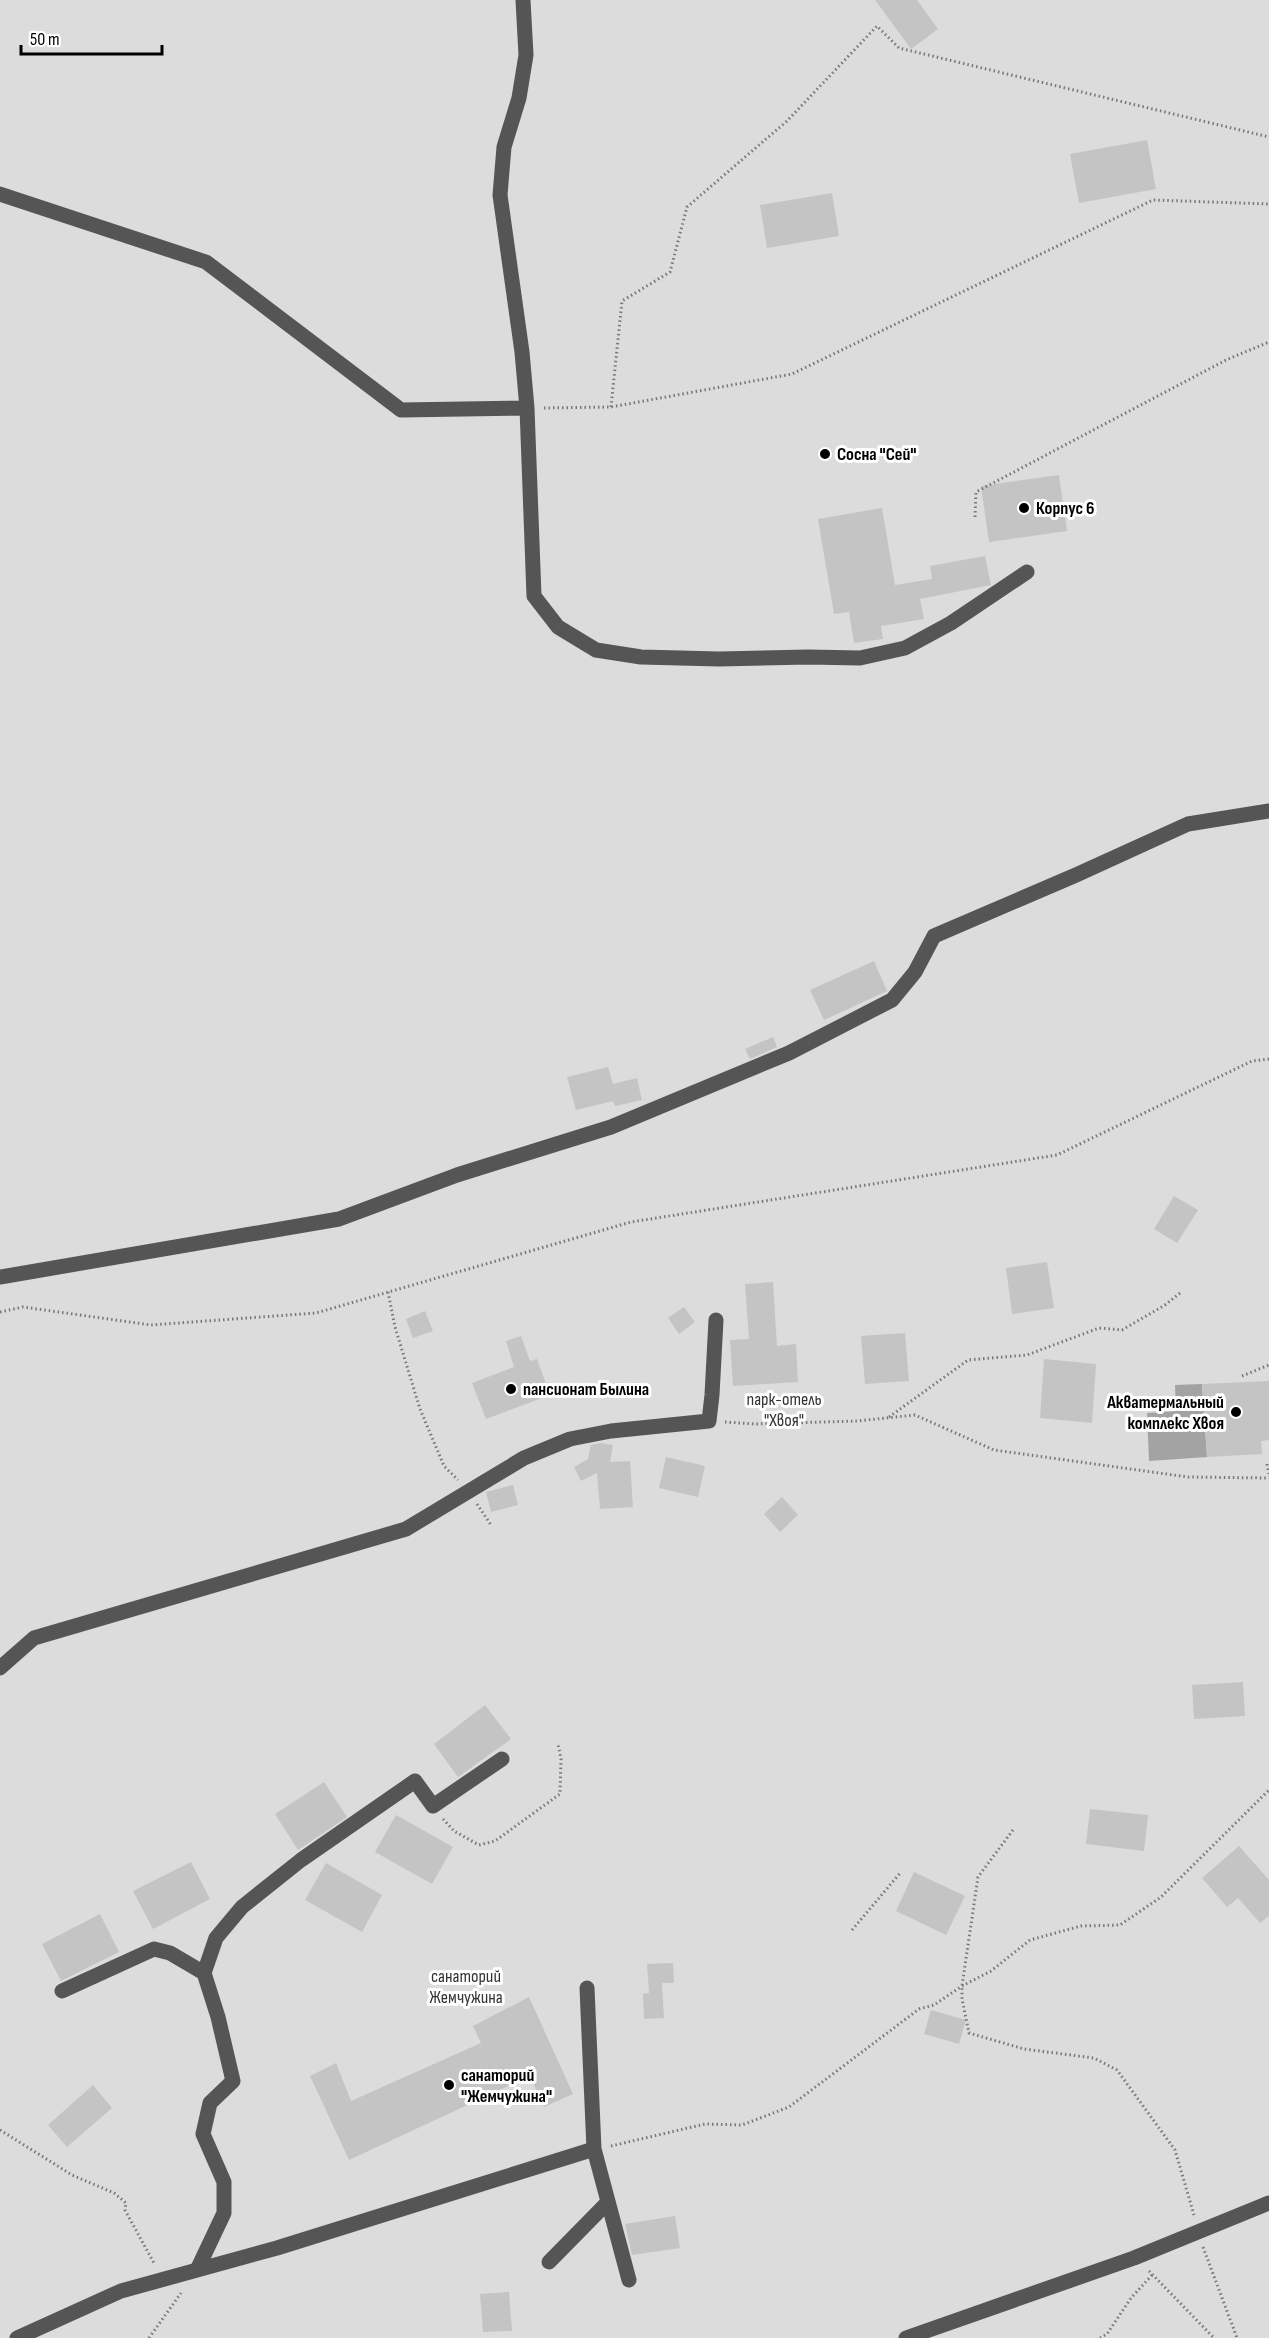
<svg xmlns="http://www.w3.org/2000/svg" width="1269" height="2338" font-family="'Sofia Sans Condensed',sans-serif">
<style>
.green{fill:#dcdcdc}
.water{fill:#a3a3a3}
.building{fill:#c4c4c4}
.lines{fill:none;stroke-linecap:round;stroke-linejoin:round}
.path{stroke:#777;stroke-width:3;stroke-dasharray:1.5 3;stroke-linecap:butt}
.minor{stroke:#555;stroke-width:15}
.poi-dot{fill:#000;stroke:#fff;stroke-width:2}
.labels{text-anchor:middle;dominant-baseline:central;stroke-width:6;stroke-linejoin:round;paint-order:stroke}
.poi-label{font-size:18px;font-weight:bold;fill:#000;stroke:#fff;text-anchor:start}
.park-label{font-size:18px;fill:#333;stroke:#fff}
</style>
<rect width="100%" height="100%" fill="#fff"/>
<!-- green -->
<path class="green" d="M0 0H1269V2338H0Z"/>
<!-- water -->
<path class="water" d="M1202 1384 1207 1457 1149 1461 1147 1413 1176 1411 1175 1385Z"/>
<!-- building -->
<path class="building" d="M875 0H917L938 29 911 49Z
M1147 140 1156 189 1079 203 1070 154Z
M832 193 839 236 767 248 760 205Z
M1059 475 1067 531 989 542 981 486Z
M882 508 895 585 932 579 930 566 985 556 991 585 920 599 924 619 881 626 883 639 854 643 849 612 834 614 818 519Z
M874 961 887 991 824 1020 810 990Z
M773 1037 777 1047 750 1059 745 1049Z
M608 1067 613 1084 637 1078 642 1100 615 1106 613 1101 576 1110 567 1077Z
M1174 1196 1198 1210 1177 1243 1154 1229Z
M1047 1262 1054 1308 1012 1314 1006 1268Z
M773 1282 777 1346 796 1344 798 1382 733 1386 730 1340 749 1339 745 1284Z
M684 1307 695 1322 679 1334 668 1318Z
M425 1311 433 1331 413 1338 406 1319Z
M905 1333 909 1381 865 1384 861 1336Z
M521 1336 530 1361 537 1359 550 1395 486 1419 472 1383 514 1367 506 1341Z
M1044 1359 1096 1364 1092 1423 1040 1418Z
M1269 1381V1440L1261 1441 1262 1454 1207 1457 1202 1384Z
M601 1443 613 1445 610 1462 630 1461 633 1507 600 1509 597 1473 581 1481 574 1467 588 1459 591 1445Z
M666 1457 705 1466 698 1497 659 1488Z
M513 1485 518 1505 491 1512 486 1492Z
M782 1497 798 1515 780 1532 764 1514Z
M1243 1682 1245 1716 1194 1719 1192 1685Z
M485 1705 511 1739 458 1777 434 1744Z
M324 1782 347 1817 298 1850 275 1814Z
M1090 1809 1148 1815 1144 1851 1086 1844Z
M396 1815 453 1847 432 1884 375 1852Z
M1239 1846 1269 1880V1916L1260 1923 1238 1898 1227 1907 1202 1878Z
M191 1862 210 1899 153 1929 133 1891Z
M326 1863 382 1895 362 1932 305 1900Z
M914 1872 965 1896 946 1935 896 1911Z
M100 1914 119 1952 61 1981 42 1944Z
M673 1963 674 1983H662L664 2018 644 2019 643 1994 649 1993 647 1964Z
M529 1997 573 2094 544 2107 530 2076 349 2160 310 2076 336 2063 351 2101 481 2043 473 2026Z
M931 2010 966 2020 959 2044 924 2034Z
M93 2085 112 2108 67 2147 48 2125Z
M675 2216 680 2248 632 2255 625 2224Z
M509 2292 512 2331 483 2332 480 2294Z"/>
<g class="lines">
<!-- path -->
<path class="path" d="M611 407 622 301 670 272 687 207 787 121 877 26 899 48 1269 137
M544 408 611 407 792 374 1153 200 1269 204
M975 517 976 492 1226 360 1269 342
M388 1292 395 1327 420 1409 444 1466 458 1480
M0 1312 23 1307 151 1325 316 1313 631 1222 1057 1155 1252 1061 1269 1059
M1242 1376 1269 1365
M889 1417 968 1360 1027 1355 1099 1328 1122 1330 1165 1305 1180 1293
M725 1422 755 1424 857 1421 915 1415 994 1450 1188 1477 1269 1478
M1267 1464 1269 1474
M477 1504 491 1525
M443 1819 454 1831 479 1845 495 1841 560 1794 561 1759 558 1744
M1013 1830 978 1877 962 1986V1999L969 2033 1024 2049 1094 2058 1117 2070 1175 2150 1194 2215
M852 1930 901 1872
M0 2130 72 2175 114 2193 126 2203 125 2210 155 2265
M611 2146 705 2124 742 2125 789 2107 919 2009 934 2005 962 1986 991 1971 1030 1940 1081 1926 1120 1925 1161 1897 1269 1790
M1203 2247 1237 2338
M1149 2271 1214 2338
M149 2338 181 2293
M1100 2338 1107 2334 1131 2298 1153 2274"/>
<!-- minor -->
<path class="minor" d="M523 0 526 55 519 98 504 147 500 195 522 352 527 408 534 596 558 627 596 650 641 657 719 659 808 657 860 658 905 648 951 623 1027 572
M0 194 206 262 401 410 527 408
M0 1277 339 1219 457 1175 611 1127 789 1053 892 1000 915 972 934 936 1076 875 1188 824 1269 811
M0 1668 34 1638 406 1529 524 1458 570 1439 611 1431 709 1421 712 1395 716 1320
M587 1988 594 2149 629 2280
M62 1991 154 1949 170 1953 204 1973
M549 2262 608 2202
M197 2270 224 2213V2182L203 2134 210 2103 233 2081 218 2017 204 1973 216 1938 242 1907 301 1860 415 1781 433 1806 502 1759
M17 2338 121 2291 277 2248 594 2149
M906 2338 1134 2258 1269 2203"/>
</g>
<!-- markers -->
<g class="poi-dot">
<circle cx="825" cy="454" r="6"/>
<circle cx="1024" cy="508" r="6"/>
<circle cx="511" cy="1389" r="6"/>
<circle cx="1236" cy="1412" r="6"/>
<circle cx="449" cy="2085" r="6"/>
</g>
<g class="labels">
<!-- poi labels -->
<g class="poi-label">
<text x="837" y="454">Сосна "Сей"</text>
<text x="1036" y="508">Корпус 6</text>
<text x="523" y="1389">пансионат Былина</text>
<text x="1224" y="1402" text-anchor="end">Акватермальный<tspan x="1224" dy="21">комплекс Хвоя</tspan></text>
<text x="461" y="2075">санаторий<tspan x="461" dy="21">"Жемчужина"</tspan></text>
</g>
<!-- park labels -->
<g class="park-label">
<text x="784" y="1399">парк-отель<tspan x="784" dy="21">"Хвоя"</tspan></text>
<text x="466" y="1976">санаторий<tspan x="466" dy="21">Жемчужина</tspan></text>
</g>
</g>
<!-- scale -->
<path d="M21 45v9h141v-9" fill="none" stroke="#000000" stroke-width="3"/>
<text x="30" y="45" font-size="18" fill="#000000" stroke="#ffffff" stroke-width="4.5" paint-order="stroke">50 m</text>
</svg>
